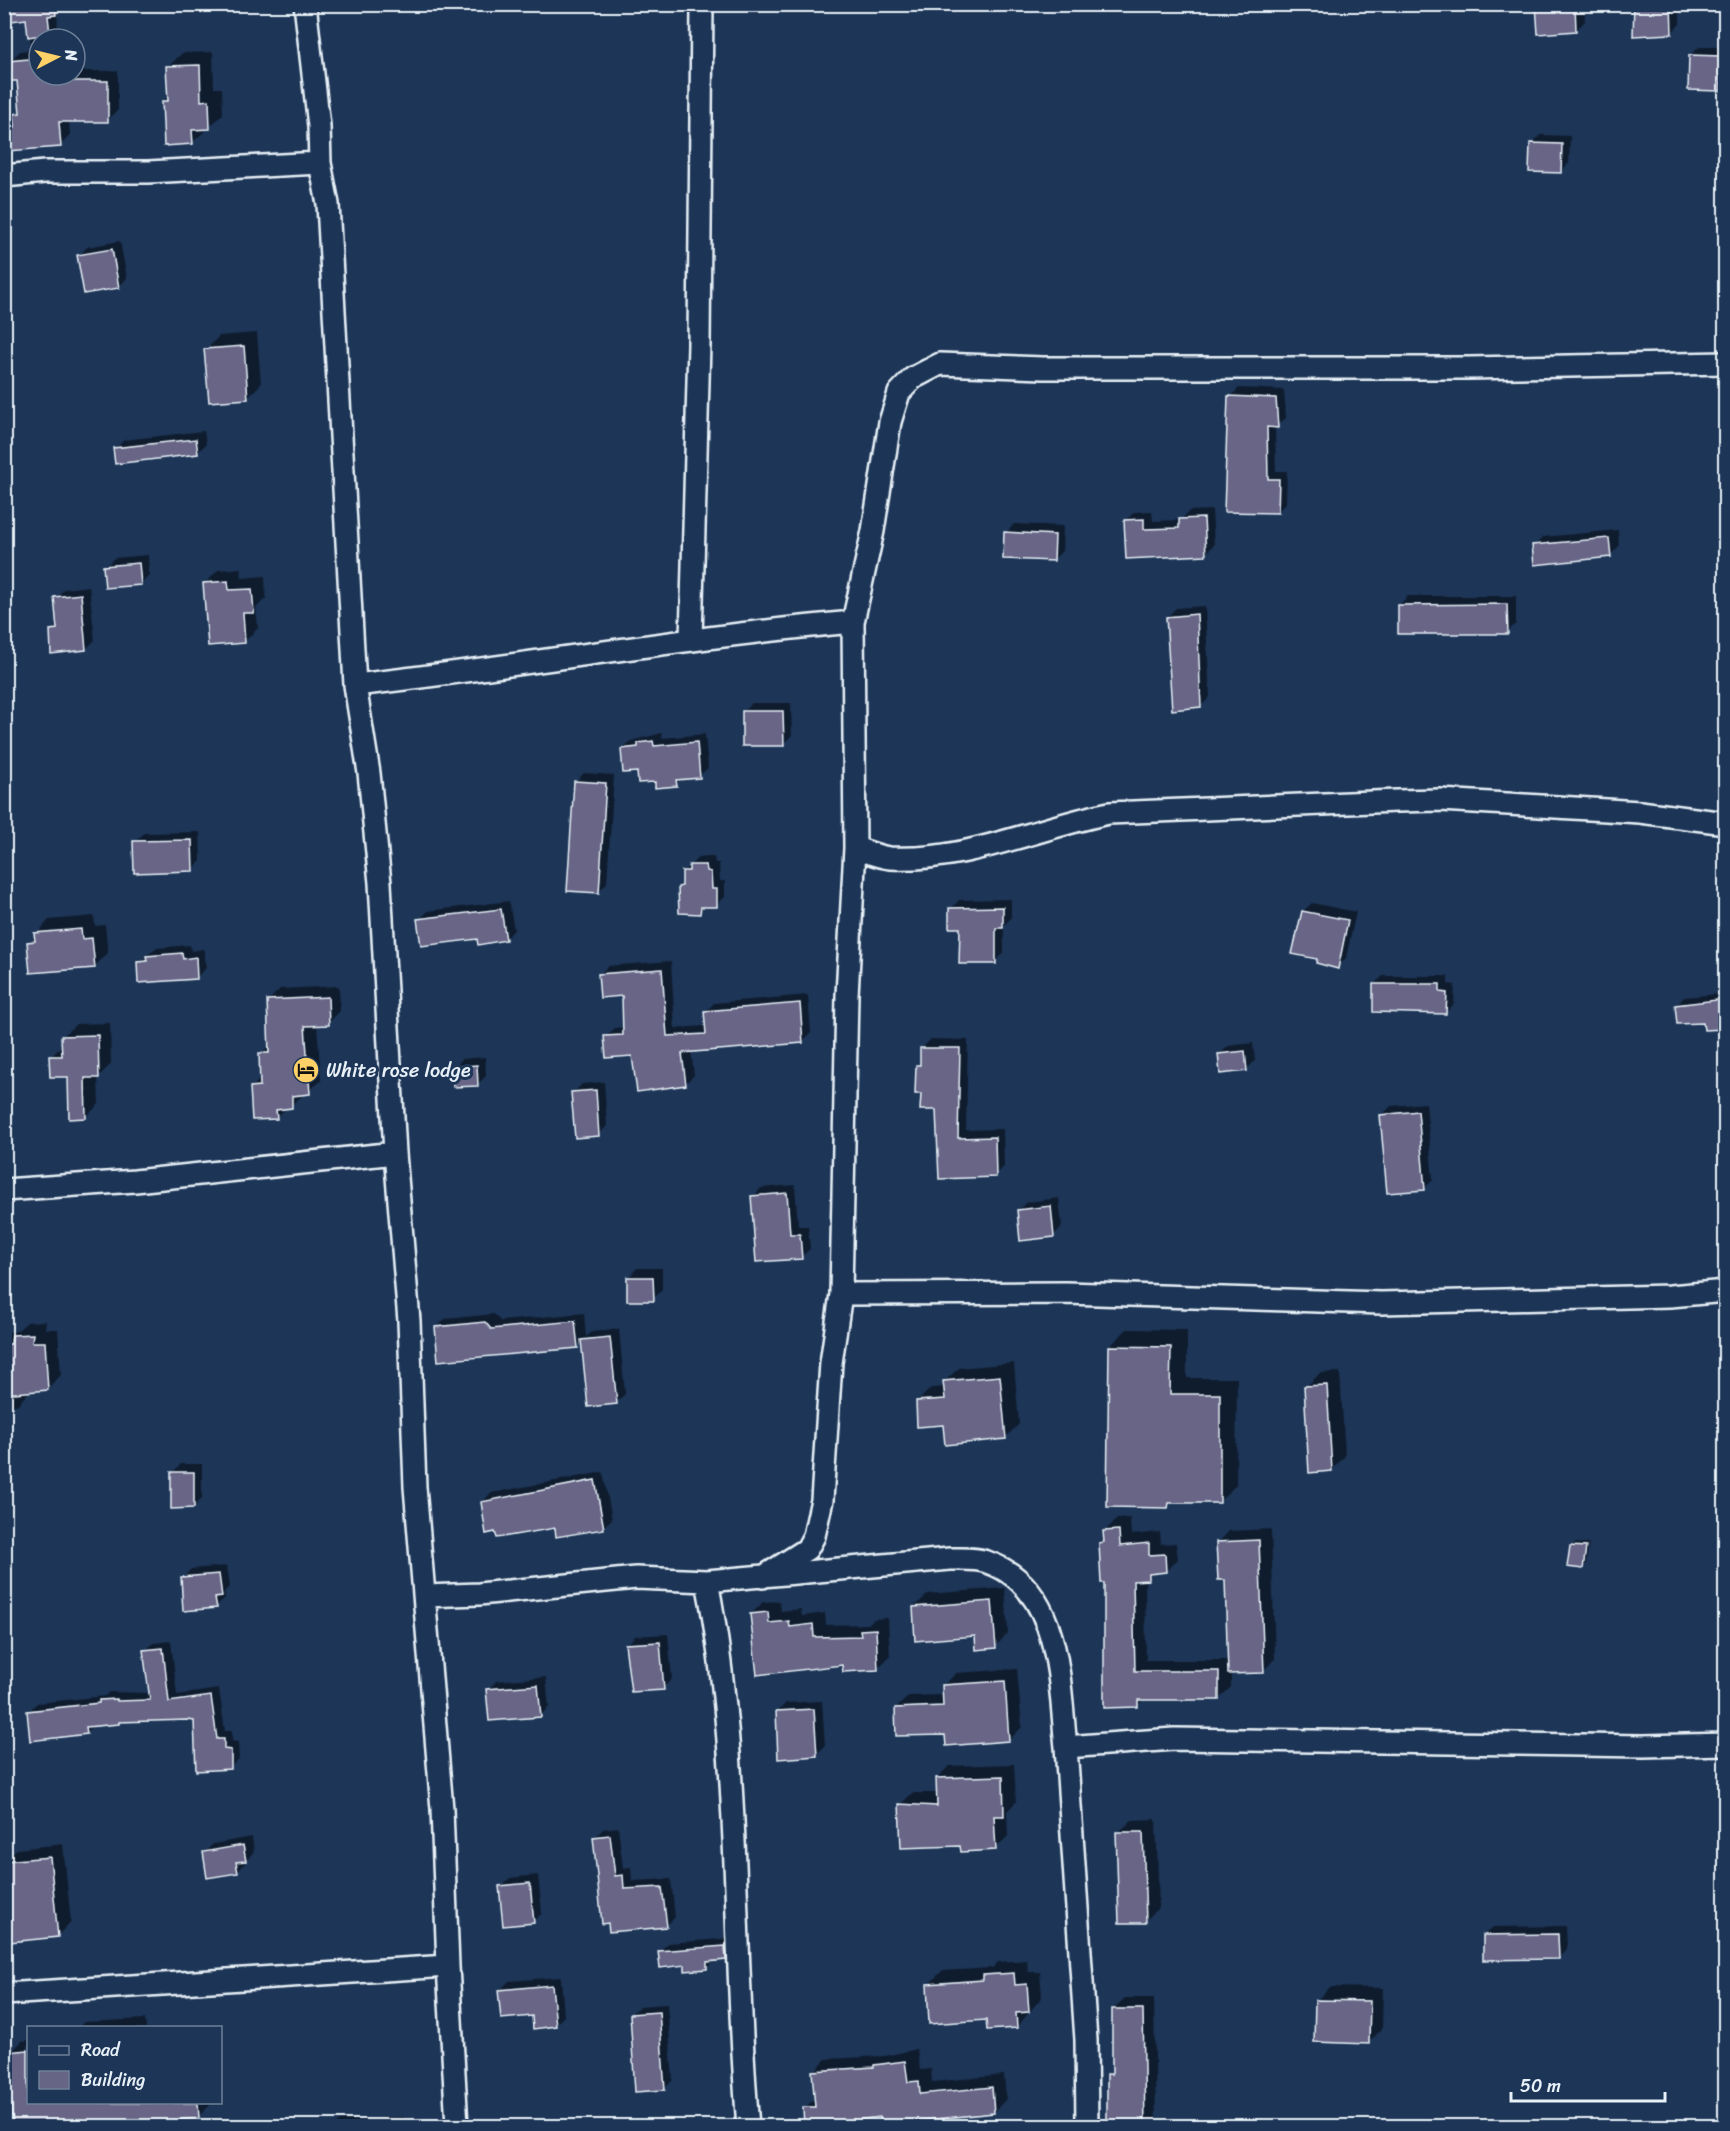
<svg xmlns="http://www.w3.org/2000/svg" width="1730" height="2131" font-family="Sriracha,sans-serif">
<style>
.shadow{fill:#0007}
.building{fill:#676586;stroke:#e8f1f8;stroke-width:1.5}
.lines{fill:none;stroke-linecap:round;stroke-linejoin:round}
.minor-casing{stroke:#e8f1f8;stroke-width:26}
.minor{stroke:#1d3557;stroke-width:21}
.labels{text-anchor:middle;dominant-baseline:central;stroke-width:6;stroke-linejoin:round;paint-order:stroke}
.poi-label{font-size:20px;fill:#e8f1f8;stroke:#1d3557;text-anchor:start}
</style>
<rect width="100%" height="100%" fill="#1d3557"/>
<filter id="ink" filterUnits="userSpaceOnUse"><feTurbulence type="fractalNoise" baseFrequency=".0167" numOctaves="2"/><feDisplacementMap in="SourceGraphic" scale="12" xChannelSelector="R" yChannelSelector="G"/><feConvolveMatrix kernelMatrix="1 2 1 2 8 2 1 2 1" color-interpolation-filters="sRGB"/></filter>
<g filter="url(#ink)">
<!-- shadow -->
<path class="shadow" d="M4 4H57L58 39H39V75H75V71H118V110L107 121 69 120 70 135 60 146 7 128 21 108 19 79 9 62 20 51 32 50 27 17Z
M1538 4H1584L1585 21 1576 30Z
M1636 4H1680V24L1671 33Z
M1699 47H1726V84L1720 89 1690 55Z
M213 52 214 88H222L223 114 192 143 163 102 169 96 168 67 182 53Z
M1540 135 1570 136 1569 163 1560 172 1532 144Z
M120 241 127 278 119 287 79 256 87 247Z
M257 333 261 384 247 398 206 350 219 336Z
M1239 388 1284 390 1286 418 1275 427 1276 471H1287L1286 503 1277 512 1230 397Z
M204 431 206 444 197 453 115 449 124 440Z
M1212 510 1214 545 1205 554 1127 557 1126 521 1134 512 1152 511 1153 521 1181 520 1189 511Z
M1014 524 1063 526 1062 551 1053 560 1006 533Z
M1618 530 1619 546 1611 555 1534 546 1543 537Z
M148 555 149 575 140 584 105 567 114 558Z
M241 568 242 578 265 576 266 598 256 608 258 628 245 641 205 584 218 570Z
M89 586 95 640 86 649 51 631 58 624 56 598 64 589Z
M1408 596H1516V624L1507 632 1399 605Z
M1205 606 1210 697 1201 706 1167 617 1176 608Z
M752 703H791L792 735 783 744 743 712Z
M662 733V738L705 734 708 768 699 776 682 778 676 784 656 780 638 770 622 749 631 741Z
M584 773 614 775 607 883 598 892 575 782Z
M200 832 201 861 192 870 135 842 144 833Z
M699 857H714L715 863H719L720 881H725V897L716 905H706L699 912 680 887 684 883 683 872Z
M1011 899V918L1004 925V953L995 962 961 927 951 909 959 900Z
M509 901 514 930 505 939 478 937 419 920 428 911Z
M1312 903 1356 912 1346 958 1338 967 1303 911Z
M94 916 95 926 105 925 108 953 95 966 29 943 49 920Z
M4 940 9 980 4 985Z
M190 945 191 951 204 949 206 968 197 977 138 963 156 948Z
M671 961 675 1028 706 1026 705 1012 714 1003 808 995 811 1033 803 1041 691 1051 694 1075 685 1084 606 1037 615 1028 625 1027 623 994 599 975 608 966Z
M1383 976H1448V984L1455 985 1454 1004 1445 1013 1374 984Z
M339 986 340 1011 328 1023 317 1024 321 1081 276 1117 252 1087 261 1078V1054L270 1045 268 1001 280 989Z
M1726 987V1027L1705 1029V1021L1677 1005 1684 997 1719 994Z
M110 1023 111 1064 98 1077 99 1104 86 1117 69 1075 51 1057 63 1044V1036L76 1024Z
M931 1039 968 1040 966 1130 1003 1129 1004 1167 995 1175 940 1178 938 1109 922 1092 918 1066 922 1062V1048Z
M1253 1043 1255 1061 1246 1070 1219 1055 1228 1046Z
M485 1057 486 1076 478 1084 454 1068 462 1059Z
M604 1082 607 1126 598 1135 573 1093 582 1084Z
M1426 1103 1433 1180 1424 1189 1382 1115 1391 1106Z
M795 1185 798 1226H808L810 1249 801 1257 753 1197 761 1188Z
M1059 1198 1062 1227 1053 1236 1018 1210 1027 1202Z
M637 1268H662V1290L653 1299 629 1277Z
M584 1313 586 1337 592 1332 619 1329 625 1394 617 1402 583 1341 577 1346 436 1328 445 1319 494 1314 500 1321Z
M46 1321 45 1329H58L61 1375 47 1389 30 1391 17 1405H4V1333L17 1331 27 1322Z
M1127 1329 1187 1330V1378H1237L1236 1485 1219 1502 1173 1501 1168 1507 1110 1346Z
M1014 1363 1019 1424 1005 1438 945 1423 917 1402 931 1388 945 1387V1381L959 1368Z
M1340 1372 1345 1456 1332 1470 1306 1387 1320 1373Z
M181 1464H202V1498L194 1507 172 1473Z
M603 1472 612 1519 603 1527 556 1526 482 1502 491 1493Z
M1726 1472V1511H1722L1721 1477Z
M1130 1518 1131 1535 1160 1532 1161 1544 1176 1543 1178 1559 1166 1571 1156 1572 1145 1579 1146 1660H1229L1226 1578 1218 1543 1229 1531 1271 1529 1275 1659 1263 1671 1231 1672V1687L1219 1699H1144L1137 1706 1106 1582 1100 1543 1105 1538V1531L1117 1519Z
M1575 1543 1589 1544 1586 1564 1582 1568 1571 1547Z
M227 1566 230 1586 224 1592 225 1598 216 1606 183 1578 191 1569Z
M1005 1588 1008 1633 995 1647 977 1635 914 1607 928 1594Z
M780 1601 781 1611 801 1609 802 1616 825 1613 826 1625 868 1624 874 1619 888 1618 890 1656 878 1668 844 1663 751 1614 763 1602Z
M668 1634 672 1679 663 1688 627 1645 635 1636Z
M171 1641 177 1695 219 1689 225 1731H232V1741L238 1742 239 1759 230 1767 196 1719 121 1721 94 1725 86 1733 29 1711 37 1703 105 1696 109 1692 150 1693 145 1651 153 1643Z
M1017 1669 1022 1727 1009 1740 947 1734 896 1708 909 1696 944 1695 943 1686 956 1673Z
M546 1677 549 1707 540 1716 488 1690 496 1681Z
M822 1701 825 1746 816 1755 777 1712 786 1703Z
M1014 1764 1016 1802 1007 1811 1008 1836 996 1848 962 1844 900 1805 912 1793H938L937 1778 949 1766Z
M1156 1819 1159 1908 1145 1921 1118 1833 1132 1820Z
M618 1827 623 1868 631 1867 632 1881 671 1879 675 1917 666 1926 610 1931 594 1838 603 1829Z
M252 1837 254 1851 238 1872 204 1853 213 1844Z
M63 1844 71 1922 57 1936 11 1940 4 1861 17 1849Z
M538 1875 542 1913 533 1922 501 1886 510 1878Z
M1566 1926 1567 1949 1558 1958 1484 1935 1493 1927Z
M734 1938V1949L725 1958 715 1960 707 1968 686 1963 659 1952 668 1943Z
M1027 1960 1028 1972H1040L1042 1997 1017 2027 988 2018 928 1985 942 1971 992 1968 998 1962Z
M561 1977 564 2016 555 2025 500 1990 509 1981Z
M1330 1987 1383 1988 1382 2029 1369 2042 1317 2000Z
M1125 1998H1154L1156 2126H1109V2075L1114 2070 1113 2009Z
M667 2004 673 2080 664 2089 631 2014 640 2006Z
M145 2019 146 2028H78L84 2022Z
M28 2040V2102L211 2104 199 2116 14 2126 10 2053 22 2041Z
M917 2049 920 2070 931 2069 932 2082 1004 2075 1006 2099 994 2112 929 2118 930 2126H883L882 2116 858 2119 851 2126H806L805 2108 816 2097 814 2072 826 2059 885 2056Z
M404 2117 405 2126H334L340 2121Z"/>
<!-- building -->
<path class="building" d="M4 4H55L56 15 48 16 50 34 28 37 26 19 4 22Z
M1536 4H1575L1576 31 1538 34Z
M1634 4H1671L1672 34 1633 36Z
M1689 55 1721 56 1720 91 1688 90Z
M39 58V75H63V81H108V122H59L61 147 7 151 5 128 15 127 14 114 20 113 17 81H9L8 61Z
M200 65 201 101 209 100 210 129 192 130 193 144 164 146 162 101H168L166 66Z
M1530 143 1562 144 1561 173 1529 172Z
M112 249 119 288 84 294 77 255Z
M244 346 248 399 209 402 204 349Z
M1228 396 1276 398 1278 428 1267 427 1268 479H1279L1278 513 1224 512Z
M196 439 198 454 115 464 113 448Z
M1204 518 1206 555 1126 559 1124 520 1144 519V529L1179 528V519Z
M1004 532 1055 535 1054 561 1003 559Z
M1609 538 1611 557 1534 565 1532 545Z
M139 563 141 585 105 588 103 566Z
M228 581 229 590 252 589 254 613H243L245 643 208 646 203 583Z
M81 594 86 650 51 654 50 630 57 629 54 597Z
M1507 604 1508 634H1398V605Z
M1197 614 1201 707 1172 710 1166 617Z
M742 711H783L784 746H742Z
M653 741 654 746 697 742 700 778 676 780 677 786 655 788V782L638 783 637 772 623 773 621 749 638 747V743Z
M574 781 606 783 599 893 567 891Z
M192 840 193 871 134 873 133 841Z
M689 865H706L707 871 711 872 712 889H717V907H701L700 914 679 913 678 887 682 886V871H689Z
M1003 907V928H996V964H959L960 928H949V908Z
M501 909 506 940 478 945 477 939 421 946 417 919Z
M1302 911 1348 920 1338 969 1316 963 1317 959 1292 954Z
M81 929 82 939 92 938 95 968 30 973 27 942 35 941 34 933Z
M182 953 183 959 196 957 197 979 138 983 137 962 147 961 146 956Z
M662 969 667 1036 706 1034 704 1011 800 1003 803 1043 682 1053 686 1085 637 1092 632 1056 606 1058 604 1036 623 1035 622 996 600 998 598 974Z
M1373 984H1440V992L1447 993 1446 1014 1373 1012Z
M328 997 329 1025 305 1026 310 1094 292 1096V1108L276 1110 277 1119 252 1120 250 1087 260 1086 259 1053H269L267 1000Z
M1725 999V1029L1704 1030 1703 1023 1677 1024 1675 1005Z
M98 1035 99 1078H85L86 1118 69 1119 68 1077H50L49 1056H62L61 1036Z
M920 1048H960L958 1138 995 1137 996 1177 939 1179 936 1110H920L921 1094H915L916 1065H920Z
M1245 1051 1247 1071 1220 1074 1218 1054Z
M477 1065 478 1086 453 1087 452 1067Z
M596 1090 599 1136 575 1138 571 1092Z
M1418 1111 1425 1190 1387 1193 1380 1115Z
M787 1193 790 1234H800L802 1259 756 1262 751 1196Z
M1051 1206 1054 1237 1020 1241 1017 1210Z
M627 1277H653L654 1301H627Z
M575 1321 578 1348 438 1361 435 1327 485 1322 491 1329Z
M33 1334 32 1342H45L48 1390 4 1394V1344H11L12 1335Z
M610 1337 617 1404 588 1407 581 1340Z
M1109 1346 1171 1347 1170 1394H1220V1503H1169L1168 1508 1107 1507Z
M1000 1376 1006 1439 945 1445 943 1425 917 1427 916 1401 945 1399 943 1381Z
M1327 1385 1332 1471 1309 1473 1304 1386Z
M171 1472H194V1508L171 1509Z
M595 1480 604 1529 556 1537 555 1528 497 1538 495 1532 486 1534 481 1502Z
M1119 1530 1120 1546 1149 1543V1555L1165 1554 1166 1572 1149 1574V1580L1133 1581 1135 1671H1219V1700H1138V1707L1104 1708V1583H1101L1099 1543 1104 1542 1103 1531Z
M1259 1540 1264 1673 1228 1674 1225 1580H1218L1216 1542Z
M1570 1546 1586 1547 1583 1569 1567 1567Z
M219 1574 222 1597 215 1598 217 1608 183 1611 181 1577Z
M992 1601 996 1648 976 1650 975 1636 915 1641 913 1607Z
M768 1612 769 1623 789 1621 790 1627 813 1624 814 1637 861 1636 860 1630 876 1629 878 1670 843 1672 842 1665 757 1675 750 1614Z
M660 1642 664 1690 631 1692 625 1644Z
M163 1648 169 1702 211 1696 217 1739H224V1749L231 1750V1769L196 1771 194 1721 188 1720 119 1722V1724L86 1727 87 1734 30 1741 27 1711 99 1703V1700L117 1699V1701L150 1700 143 1650Z
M1005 1681 1009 1741 946 1746 945 1735 896 1736 895 1708 943 1706 942 1685Z
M538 1685 541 1717 489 1721 486 1689Z
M814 1709 817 1756 778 1759 776 1711Z
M1003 1776 1004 1816H994L996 1850 961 1852 960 1846 901 1848 899 1804 937 1806 936 1778Z
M1116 1832H1143L1146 1923H1119Z
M610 1835 615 1876 623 1875 624 1889 662 1887 667 1927 609 1932 608 1923 602 1924 593 1837Z
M243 1845 246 1861 236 1862 238 1873 207 1878 203 1852Z
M50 1857 58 1937 10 1942 4 1861Z
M530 1883 534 1923 503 1926 499 1886Z
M1558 1934 1559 1959 1483 1960V1935Z
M725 1946 726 1960 707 1962V1969L685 1971V1965L660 1968 658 1951Z
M1014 1973 1015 1985 1027 1984 1029 2012 1016 2013 1017 2028 987 2030 986 2020 929 2024 927 1984 983 1980V1975Z
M552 1985 556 2026 533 2029 532 2016 501 2019 498 1990Z
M1315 2000 1370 2001 1369 2044 1314 2042Z
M1112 2009H1143L1145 2127H1107V2074H1112Z
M659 2012 665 2090 635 2092 630 2014Z
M28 2050V2103H198L199 2118 95 2127H13L8 2052Z
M905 2061 908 2082 919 2081 920 2094 992 2087 994 2113 916 2121V2127H882L880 2117 848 2121V2127H804L803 2107H815L812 2071 874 2067V2065Z"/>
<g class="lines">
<defs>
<path id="minor" d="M4 176 45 172H148L320 163
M691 639 699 344 702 4
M355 685C521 666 686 637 853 622
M855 848C866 851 878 857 890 858 965 862 1036 828 1109 813L1397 801 1440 800 1640 812 1726 823
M4 1190 135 1181 395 1153
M841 1294 1066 1293 1381 1303 1670 1296 1726 1291
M763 1577 807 1549 814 1536 822 1500 831 1363 841 1294 847 995 855 848 853 622 873 531 890 422 899 393 913 378 940 364 1043 368H1469L1726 363
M707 1581C742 1760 732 1945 748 2126
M425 1596 479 1594 636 1578 707 1581 950 1559C962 1559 977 1558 987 1562 1062 1587 1059 1683 1066 1747L1174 1739 1643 1746 1726 1744
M1066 1747 1086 2040 1087 2126
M448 1966 457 2126
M4 1994 448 1966 442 1809 415 1487 409 1321 395 1153 380 883 369 773 355 685 328 204 320 163 319 126 305 4"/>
</defs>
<!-- minor casing -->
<use href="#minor" class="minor-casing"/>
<!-- minor -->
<use href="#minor" class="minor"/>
</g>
</g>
<!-- icons -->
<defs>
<symbol id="hotel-disc" viewBox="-11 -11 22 22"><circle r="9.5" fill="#ffd166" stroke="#1d3557"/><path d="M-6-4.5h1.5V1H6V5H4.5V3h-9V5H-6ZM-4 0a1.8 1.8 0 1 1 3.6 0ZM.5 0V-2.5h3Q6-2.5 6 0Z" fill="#111"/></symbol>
</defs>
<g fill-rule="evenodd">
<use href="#hotel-disc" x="291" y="1055" width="30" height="30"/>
</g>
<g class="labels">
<!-- poi labels -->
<g class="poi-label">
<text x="326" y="1070">White rose lodge</text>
</g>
</g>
<!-- margin -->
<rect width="1730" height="2131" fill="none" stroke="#1d3557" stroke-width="24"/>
<rect x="12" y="12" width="1706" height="2107" fill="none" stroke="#e8f1f8" stroke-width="2" filter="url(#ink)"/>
<!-- legend -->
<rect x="27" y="2026" width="195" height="78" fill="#1d3557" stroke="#6e8097" stroke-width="1.5"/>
<rect x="39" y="2046" width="30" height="9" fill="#1d3557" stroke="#6e8097" stroke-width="1.5"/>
<text x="81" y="2056" font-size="18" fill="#e8f1f8">Road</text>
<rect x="39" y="2071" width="30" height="18" fill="#676586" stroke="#6e8097" stroke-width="1.5"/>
<text x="81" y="2086" font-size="18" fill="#e8f1f8">Building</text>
<!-- north arrow -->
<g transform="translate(57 57) rotate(83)"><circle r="28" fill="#1d3557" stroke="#6e8097" stroke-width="1.5"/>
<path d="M0-4.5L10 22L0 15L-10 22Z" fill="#ffd166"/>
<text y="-9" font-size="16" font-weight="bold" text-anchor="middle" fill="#e8f1f8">N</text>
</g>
<!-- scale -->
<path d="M1511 2092v9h154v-9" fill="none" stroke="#e8f1f8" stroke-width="3"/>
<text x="1520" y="2092" font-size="18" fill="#e8f1f8" stroke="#1d3557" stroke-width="4.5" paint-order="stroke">50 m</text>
</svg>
